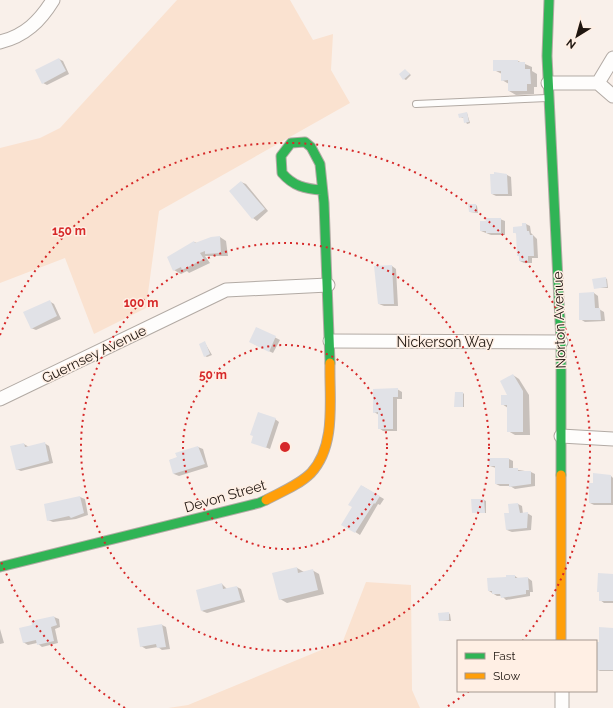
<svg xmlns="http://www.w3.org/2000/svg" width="613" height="708" font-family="Raleway,sans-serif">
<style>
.green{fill:#fae2d0}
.shadow{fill:#0003}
.building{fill:#e1e2e7}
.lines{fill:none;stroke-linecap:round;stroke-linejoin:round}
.lane-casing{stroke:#b2aaa4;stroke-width:8}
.street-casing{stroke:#b2aaa4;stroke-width:15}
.fast-casing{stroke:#b2aaa4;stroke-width:11}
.slow-casing{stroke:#b2aaa4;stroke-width:11}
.lane{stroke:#fefdfc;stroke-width:6}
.street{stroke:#fefdfc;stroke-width:13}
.fast{stroke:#30b455;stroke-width:9}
.slow{stroke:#ff9f0a;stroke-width:9}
.ring{fill:none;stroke:#d62828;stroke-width:2;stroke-dasharray:2 4}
.labels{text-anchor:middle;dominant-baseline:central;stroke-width:3;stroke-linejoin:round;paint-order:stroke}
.street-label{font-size:14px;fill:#1f1610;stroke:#ffefe4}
.centre{fill:#d62828;stroke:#ffefe4;stroke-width:2}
.ring-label{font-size:12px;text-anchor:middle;font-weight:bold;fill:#d62828;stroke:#ffefe4;stroke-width:3;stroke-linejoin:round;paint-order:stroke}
</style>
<rect width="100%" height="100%" fill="#f9f0ea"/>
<!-- green -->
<path class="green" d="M177 0H290L313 40 333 34 331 70 350 103 159 211 146 308 94 334 65 258 0 283V148L40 138 60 128Z
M366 582 411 585 412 690 420 708H168L188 705 343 641Z"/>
<!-- shadow -->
<path class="shadow" d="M59 59 63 61 69 74 47 85 43 83Z
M494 61H518L532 67V71L537 74V87H534V94L516 95 509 91V84L502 80V74L494 70Z
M405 70 411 75 406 80 404 79Z
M467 113 470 123 467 124 464 118 460 117Z
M495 175H507L511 177 512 196H496L492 194Z
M241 182 246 184 268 211 257 221 253 218Z
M476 205 477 206 478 213 470 212Z
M500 219 505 221V235H491L481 231Z
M526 224 530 226 531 233 537 239 538 258H532V263H524L520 261V257L518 255 517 234 514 232Z
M220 237 226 241 228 256H205L210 263 189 273 187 271 181 274 174 270 194 242 197 243Z
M392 266 396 269 398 306H384L379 304Z
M605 278 607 279 608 288H595Z
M594 293 598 296 599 309 604 312 605 321 585 322 580 319Z
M49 301 54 304 61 319 36 330 31 328Z
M257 328 280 340 273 353 254 344Z
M205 343 212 355 207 357 205 356Z
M513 375 519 379 529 395 530 435H515L508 431V408L502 404 508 396Z
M397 389 402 392V399H397V431H383L379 428V415L374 412Z
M463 393 464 394V407H457L456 406Z
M275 419 279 422 270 449 252 442Z
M44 443 49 446 53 463 21 471 16 469 24 444 29 447Z
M198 447 203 449 208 467 179 476 174 474 170 460 178 458 176 454Z
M509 459 513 461V469L531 472 535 474V486L515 489 510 486H500L496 484V468L490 466Z
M611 476 613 478V505H594L590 503 594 484Z
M362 486 384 499 380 505 378 504 360 535 343 524 353 507Z
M80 497 85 499 88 515 76 519 53 522 48 520 45 505Z
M484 500 486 501V513H473Z
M518 504 522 506 523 514 527 513 532 516 531 530 512 532 507 530 510 514Z
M297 568 304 572 312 570 319 574 324 594 287 603 280 599Z
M613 575V603H604L600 600Z
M515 576 519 579 528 578 532 581 533 592H530V596L506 600 502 596H497L489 591 507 578Z
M222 584 227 589 237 587 241 589 245 602 207 613 202 611Z
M448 613 450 614 451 621 440 620Z
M54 617 59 619 60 627 55 629 58 643 42 647 37 643 28 645 23 642 33 625V622Z
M162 625 166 627 170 649 162 650 158 647 146 649 141 646Z
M613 628V671H600L596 669 600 643Z
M0 629 4 643 0 644Z"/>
<!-- building -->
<path class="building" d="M59 58 66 71 42 84 35 70Z
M493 60H518V62H525V69H530L531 84H527V91H508V80L501 81V71H493Z
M405 69 410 74 403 80 399 74Z
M467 112 469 122 464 123 463 117 459 118 458 114Z
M494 172 507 174 508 194H491L490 174H494Z
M241 181 265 209 252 219 229 191Z
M468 204H476V212H469Z
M485 218H501V233H486V231H480V221H486Z
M522 223H526L527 231H529L530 235H533L534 256H528V261H519V256H517L516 233H513V227L522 226Z
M220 236 221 253 205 254V251L200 253 204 259 182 270 181 267 173 271 167 257 194 241 195 243 211 237Z
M392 265 394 304H378L374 266Z
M606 277 607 287 594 289 592 279Z
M594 292 595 308H600L601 320H579V293Z
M50 300 57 316 31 329 23 312Z
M256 327 276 336 269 352 249 342Z
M205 341 210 354 204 357 199 344Z
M513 374 523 391V432H507V405H501V395H507L500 381Z
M398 388V397H393V429H378V412L373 413V389Z
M455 392H463V407H454Z
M258 412 276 418 266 448 251 443 253 436 250 435Z
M45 442 49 461 16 470 10 446 24 443 25 447Z
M198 446 205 464 173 474 169 460 177 457 175 453Z
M488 458H509V468H518V471H531V484L509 487V484H495V466H489Z
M593 473 611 475V503H589V483H593Z
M361 485 380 496 375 504 374 503 355 533 341 525 352 507 348 505Z
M80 496 84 513 71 518 69 516 47 521 44 504Z
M471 499H484L485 513H472Z
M518 503 520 513 528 512 527 528 506 530 504 513H509L508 504Z
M297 567 298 573 313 569 318 590 279 600 272 573Z
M598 573 613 574V601H599V592H597Z
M506 575H515V578L528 577 529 590H526V594L501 598 500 594H492V591H488L487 578 506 577Z
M222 583 223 589 237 586 241 600 201 611 196 590Z
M449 612V620L439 621 438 613Z
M54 616 57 625 51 627 54 641 37 645 36 640 23 643 19 628 32 625 31 621Z
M162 624 166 647 157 648 156 644 140 647 137 628Z
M599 627 613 628V670H596V642H599Z"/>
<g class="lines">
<defs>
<path id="lane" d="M416 104 547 98"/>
<path id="street" d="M0 42C25 36 40 21 53 0
M548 83H598L613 96
M598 83 613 58
M330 341 561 342
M0 399 226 290 328 285
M561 436 613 439
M562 691V708"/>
<path id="fast" d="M549 0 547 56 561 342V475
M322 190C305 189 293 186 282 173L281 156 291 143 305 142 311 147 320 164 324 203 330 363
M0 567 259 503 266 500"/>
<path id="slow" d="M561 475V641
M266 500C281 492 299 485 311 473 337 445 329 398 330 363"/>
</defs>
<!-- lane casing -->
<use href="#lane" class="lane-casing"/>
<!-- street casing -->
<use href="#street" class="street-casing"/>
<!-- fast casing -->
<use href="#fast" class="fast-casing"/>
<!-- slow casing -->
<use href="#slow" class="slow-casing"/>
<!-- lane -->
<use href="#lane" class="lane"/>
<!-- street -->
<use href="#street" class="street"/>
<!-- fast -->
<use href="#fast" class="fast"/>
<!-- slow -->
<use href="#slow" class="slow"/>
</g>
<!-- distance rings -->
<g class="ring">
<circle cx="285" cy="447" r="102"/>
<circle cx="285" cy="447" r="204"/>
<path d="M469 691A306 306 0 0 1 445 708M125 708A306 306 0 0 1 0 559M0 335A306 306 0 1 1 523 640"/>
</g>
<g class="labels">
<!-- street labels -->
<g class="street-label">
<text transform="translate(559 320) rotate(-92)">Norton Avenue</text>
<text x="445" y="342">Nickerson Way</text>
<text transform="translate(94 354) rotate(-26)">Guernsey Avenue</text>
<text transform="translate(225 496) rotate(-16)">Devon Street</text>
</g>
</g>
<circle cx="285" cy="447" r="6" class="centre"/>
<g class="ring-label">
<text x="69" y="235">150 m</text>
<text x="141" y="307">100 m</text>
<text x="213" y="379">50 m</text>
</g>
<!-- legend -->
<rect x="457" y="640" width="140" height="52" fill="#ffefe4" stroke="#a5988f"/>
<rect x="465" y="653" width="20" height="6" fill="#30b455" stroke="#a5988f"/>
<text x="493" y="660" font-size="12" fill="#1f1610">Fast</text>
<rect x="465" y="673" width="20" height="6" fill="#ff9f0a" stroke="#a5988f"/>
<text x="493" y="680" font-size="12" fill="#1f1610">Slow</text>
<!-- north arrow -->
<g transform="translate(577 36) rotate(217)" stroke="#ffefe4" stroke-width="3" paint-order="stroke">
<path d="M0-3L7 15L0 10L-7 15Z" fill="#1f1610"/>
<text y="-6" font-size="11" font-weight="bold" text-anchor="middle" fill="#1f1610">N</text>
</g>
</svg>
